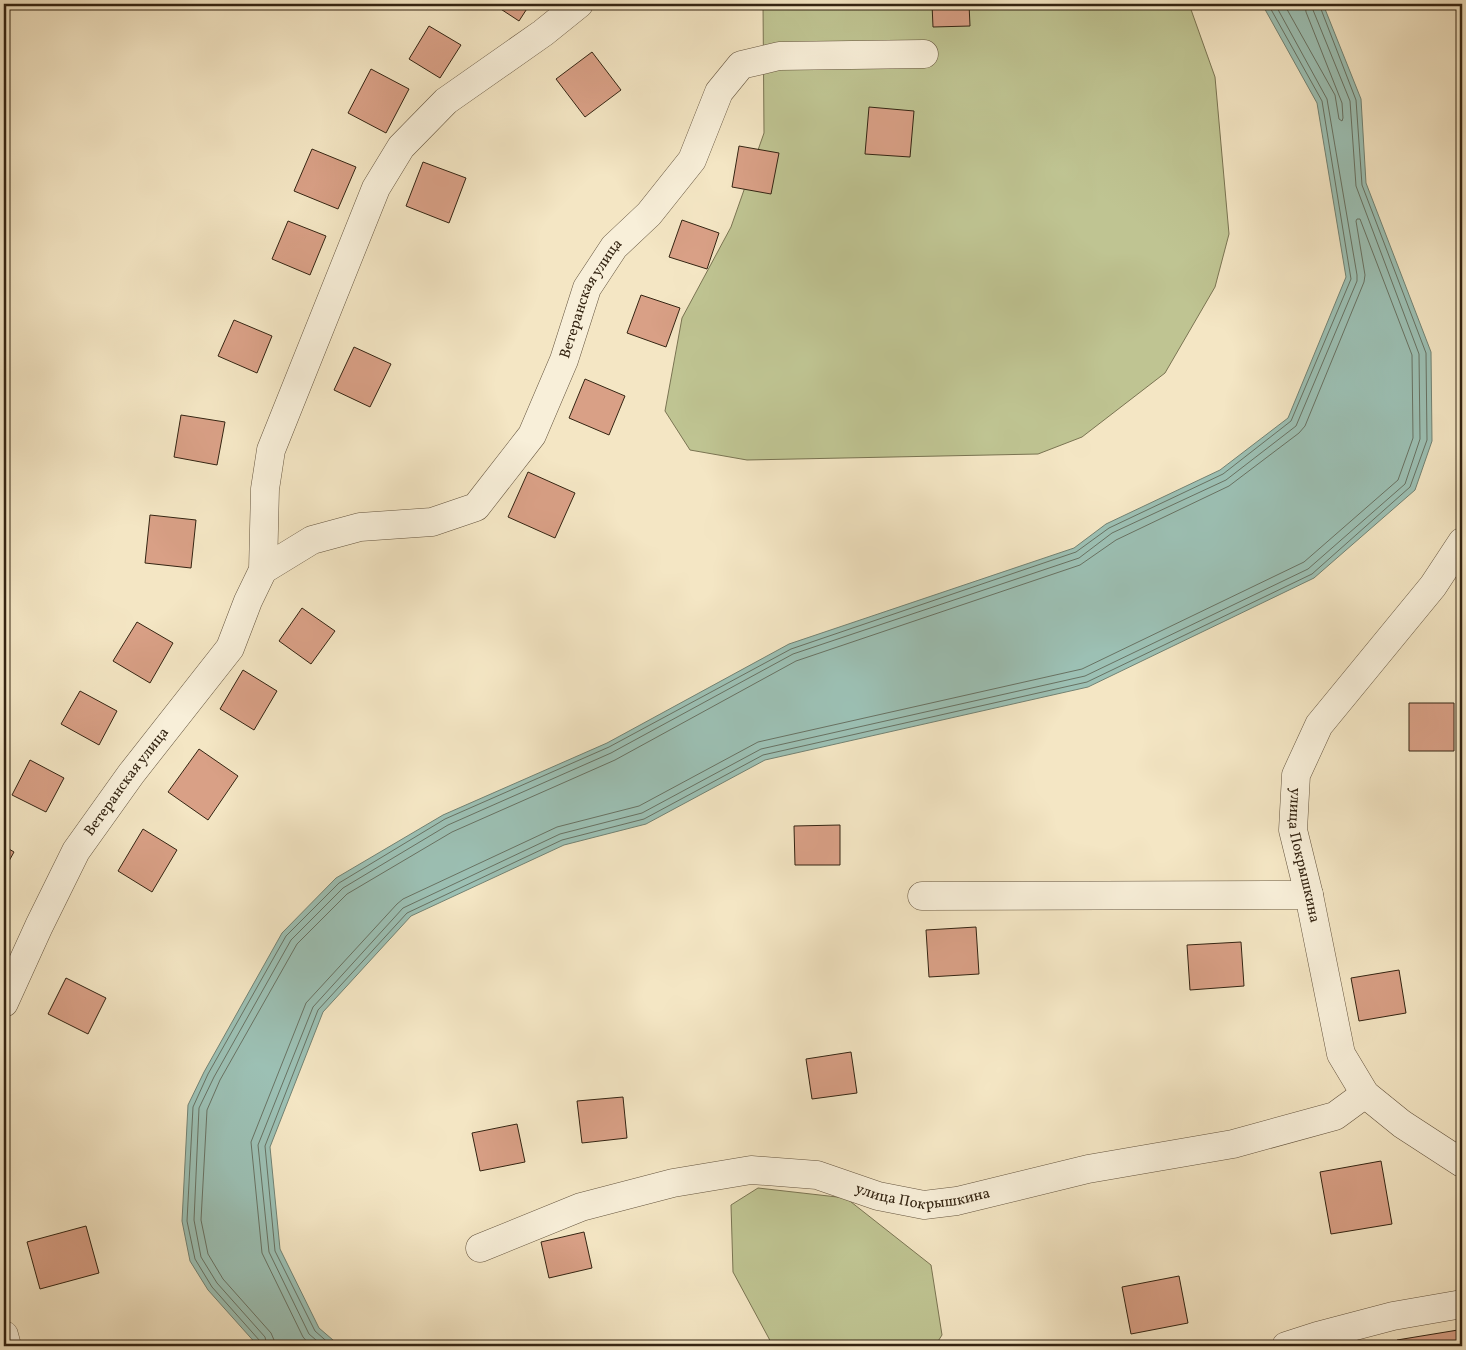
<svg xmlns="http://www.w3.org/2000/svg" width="1466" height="1350" font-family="Vollkorn,serif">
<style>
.green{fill:#bfc492;stroke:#7a7452}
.water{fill:#9cc0b4;stroke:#728273}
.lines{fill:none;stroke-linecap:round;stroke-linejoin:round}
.shore{stroke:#687263;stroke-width:1}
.building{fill:#d9a086;stroke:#342412}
.minor-casing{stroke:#64543e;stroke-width:29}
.minor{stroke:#f8efd9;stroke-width:28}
.labels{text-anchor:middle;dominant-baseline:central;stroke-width:5;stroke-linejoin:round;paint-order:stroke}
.street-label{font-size:15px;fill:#342412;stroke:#f8efd9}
</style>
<rect width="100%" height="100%" fill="#f4e6c4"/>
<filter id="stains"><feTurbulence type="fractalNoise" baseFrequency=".004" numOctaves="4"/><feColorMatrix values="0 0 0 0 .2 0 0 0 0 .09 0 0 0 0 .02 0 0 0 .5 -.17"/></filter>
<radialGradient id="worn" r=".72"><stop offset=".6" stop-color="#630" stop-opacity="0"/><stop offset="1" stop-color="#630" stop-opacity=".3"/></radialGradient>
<!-- green -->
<path class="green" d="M763 4H1189L1215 77 1229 234 1215 287 1165 373 1082 437 1038 454 747 460 690 450 665 411 682 318 731 227 764 133Z
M758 1188 846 1198 931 1265 942 1335 935 1346H773L733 1272 731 1205Z"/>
<!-- water -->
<path class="water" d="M1262 4H1323L1361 99 1366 183 1431 352 1432 441 1415 490 1314 578 1088 687 765 760 646 824 564 845 411 916 323 1012 270 1147 280 1249 319 1328 340 1346H258L208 1290 190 1261 182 1221 188 1105 204 1072 282 933 336 878 443 815 607 743 789 644 1074 548 1106 524 1220 470 1288 418 1346 277 1317 103Z"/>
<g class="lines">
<!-- shore -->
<path class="shore" d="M1284 4 1335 95 1339 119 1342 121 1343 118 1342 103 1306 12 1305 4
M261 1346 260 1341 212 1287 195 1259 187 1221 193 1107 208 1074 286 936 339 883 445 819 609 747 791 649 1076 552 1109 528 1223 474 1291 421 1351 279 1322 101 1268 4
M267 1346 265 1337 217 1283 201 1257 194 1220 199 1108 214 1077 291 940 343 888 448 825 611 753 793 654 1079 558 1112 533 1226 480 1296 426 1357 281V275L1327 99 1275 4
M275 1346 274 1340 271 1333 223 1279 208 1254 201 1220 207 1110 220 1080 297 944 347 894 452 832 615 760 796 661 1080 565 1116 540 1229 486 1299 433 1305 426 1364 282 1365 275 1356 221 1357 219H1360L1412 355 1413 438 1398 480 1304 562 1082 669 758 742 639 806 557 827 403 899 397 904 306 1003 251 1142 262 1253 303 1337 311 1346
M323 1346 309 1334 269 1252 258 1145 313 1007 403 908 560 834 642 813 761 749 1085 676 1308 569 1405 484 1420 439 1419 354 1356 186 1350 101 1313 10 1312 4
M332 1346 315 1331 275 1251 265 1146 318 1010 407 913 562 840 644 819 763 755 1087 682 1312 574 1410 487 1427 440 1426 353 1362 185 1356 100 1319 4"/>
</g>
<!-- building -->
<path class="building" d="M493 4H530L519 21Z
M932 4H969L970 26 933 27Z
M429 26 461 45 440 78 409 59Z
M592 52 621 90 585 117 556 79Z
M371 69 409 89 386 133 348 113Z
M869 107 914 111 910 157 865 154Z
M739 146 779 153 771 194 732 187Z
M312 149 356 167 338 209 294 191Z
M423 162 466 178 449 223 406 206Z
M682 220 719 233 707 269 669 257Z
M288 221 326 236 310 275 272 259Z
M641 295 680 308 666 347 627 333Z
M234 320 272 336 257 373 218 356Z
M354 347 391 364 370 407 334 390Z
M585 379 625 396 609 435 569 418Z
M181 415 225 422 217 465 174 457Z
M528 472 575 493 555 538 508 517Z
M150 515 196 520 191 568 145 563Z
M302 608 335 631 311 664 279 641Z
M137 622 173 643 150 683 113 661Z
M243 670 277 691 254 730 220 709Z
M80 691 117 711 99 745 61 724Z
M1409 703H1454V751H1409Z
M199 749 238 776 208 820 168 792Z
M30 760 64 778 46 812 12 795Z
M840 825V865H795L794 826Z
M143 829 177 850 152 892 118 871Z
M4 846 14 852 4 870Z
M976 927 979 974 929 977 926 930Z
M1241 942 1244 986 1190 990 1187 945Z
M1399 970 1406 1013 1359 1021 1351 978Z
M66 978 106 998 88 1034 48 1014Z
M851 1052 857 1093 812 1099 806 1059Z
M623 1097 627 1138 582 1143 577 1101Z
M517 1124 525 1162 480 1171 472 1133Z
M1381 1161 1392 1224 1331 1234 1320 1172Z
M86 1226 99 1273 40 1289 27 1242Z
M584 1232 592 1268 549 1278 541 1242Z
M1179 1276 1188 1323 1131 1334 1122 1287Z
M1458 1330 1461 1346H1398L1397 1340Z"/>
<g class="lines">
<defs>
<g id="minor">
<path id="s1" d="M1462 542 1433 586 1319 725 1296 775 1293 830 1309 895 1341 1054 1365 1094 1402 1124 1462 1163"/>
<path id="s2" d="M263 570 312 540 360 527 432 522 476 507 532 435 564 360 587 288 614 247 649 214 692 160 719 92 741 65 779 56 924 54"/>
<path d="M922 896 1309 895"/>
<path id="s3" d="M4 1003 39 926 76 851 131 774 230 648 248 601 263 570 265 489 271 450 376 188 401 147 446 101 543 33 579 4"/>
<path id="s4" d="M480 1248 581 1207 673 1183 751 1170 817 1175 878 1196 924 1205 957 1201 1088 1169 1233 1144 1335 1116 1365 1094"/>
<path d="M4 1335 7 1346"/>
<path d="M1286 1346 1317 1336 1393 1316 1462 1304"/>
</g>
</defs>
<!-- minor casing -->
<use href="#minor" class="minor-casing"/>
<!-- minor -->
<use href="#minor" class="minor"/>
</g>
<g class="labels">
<!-- street labels -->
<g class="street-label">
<text stroke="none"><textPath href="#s2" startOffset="466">Ветеранская улица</textPath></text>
<text stroke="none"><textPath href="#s3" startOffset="254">Ветеранская улица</textPath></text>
<text stroke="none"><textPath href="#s1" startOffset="369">улица Покрышкина</textPath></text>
<text stroke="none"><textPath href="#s4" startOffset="459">улица Покрышкина</textPath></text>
</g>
</g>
<!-- margin -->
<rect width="1466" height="1350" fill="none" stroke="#f4e6c4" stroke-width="20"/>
<rect x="5" y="5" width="1456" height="1340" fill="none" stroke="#342412" stroke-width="2.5"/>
<rect x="10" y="10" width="1446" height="1330" fill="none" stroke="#342412"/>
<rect width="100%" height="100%" filter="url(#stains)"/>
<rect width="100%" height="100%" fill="url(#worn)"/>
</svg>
